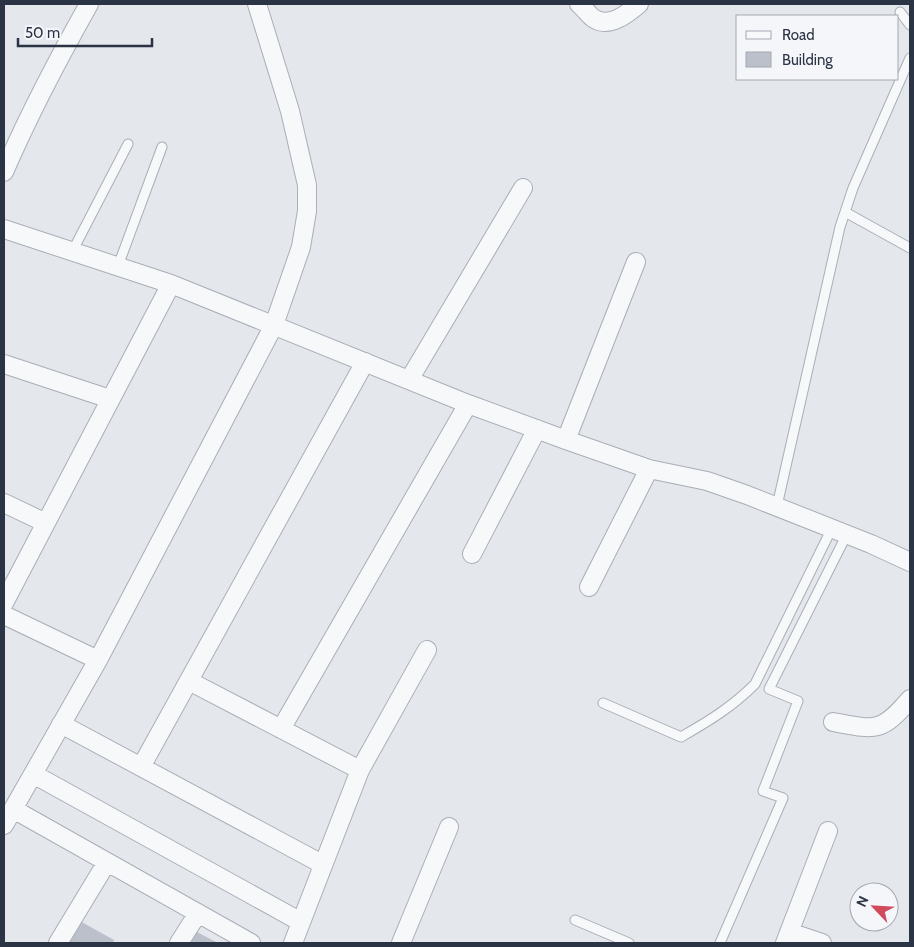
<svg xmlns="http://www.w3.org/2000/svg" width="914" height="947" font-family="Cabin,sans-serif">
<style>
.building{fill:#bbc0ca}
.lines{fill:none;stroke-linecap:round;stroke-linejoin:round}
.lane-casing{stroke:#a9aeb7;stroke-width:11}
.street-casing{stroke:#a9aeb7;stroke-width:20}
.lane{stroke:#f7f8fa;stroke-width:9}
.street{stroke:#f7f8fa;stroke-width:18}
</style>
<rect width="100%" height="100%" fill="#e4e7ec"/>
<!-- building -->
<path class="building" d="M78 920 114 940 113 943H72L67 940Z
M195 931 218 943H188Z"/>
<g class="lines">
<defs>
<path id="lane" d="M900 12 910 25
M845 212 910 248
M72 252 128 144
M118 266 162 147
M777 506 840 227 853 188 910 58
M603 703 681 737C709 721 732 707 755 684L832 528
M575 920 629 943
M720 943 783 798 763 791 798 701 769 689 847 534"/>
<path id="street" d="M579 4C584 8 588 14 593 18 609 29 627 14 639 4
M4 172C29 114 58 59 89 4
M4 229 171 284 468 404 566 440 649 469 707 481 747 495 871 544 910 562
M4 364 110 399
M409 380 523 188
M566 440 636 262
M4 503 46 523
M472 554 537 429
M589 587 649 469
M4 603 171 284
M4 615 98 660
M189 681 360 770
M833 722C876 730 881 733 910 699
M61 724 322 864
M281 729 468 404
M141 767 365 362
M33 774 301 922
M13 809 251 943
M4 825 98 660 274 325 301 247 307 211V185L290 111 257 4
M789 932 822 943
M58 943 107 862
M179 943 198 913
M293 943 360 770 427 650
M401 943 449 827
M785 943 828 831"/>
</defs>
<!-- lane casing -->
<use href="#lane" class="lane-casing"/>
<!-- street casing -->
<use href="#street" class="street-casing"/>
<!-- lane -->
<use href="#lane" class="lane"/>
<!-- street -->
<use href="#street" class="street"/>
</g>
<!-- border -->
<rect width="914" height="947" fill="none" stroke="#2b3445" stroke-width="10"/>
<!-- legend -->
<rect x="736" y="15" width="162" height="65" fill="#f4f6f9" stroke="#a4a8b1"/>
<rect x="746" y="31" width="25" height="8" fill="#f7f8fa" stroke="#a4a8b1"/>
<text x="782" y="40" font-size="15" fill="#2b3445">Road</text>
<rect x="746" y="52" width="25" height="15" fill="#bbc0ca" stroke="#a4a8b1"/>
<text x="782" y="65" font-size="15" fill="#2b3445">Building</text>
<!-- north arrow -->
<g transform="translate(874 907) rotate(295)"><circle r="24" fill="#f4f6f9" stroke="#a4a8b1"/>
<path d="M0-4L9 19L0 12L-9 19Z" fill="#d1495b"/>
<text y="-8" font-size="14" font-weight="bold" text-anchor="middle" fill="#2b3445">N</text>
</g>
<!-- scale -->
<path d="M18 38v8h134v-8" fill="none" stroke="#2b3445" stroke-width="2.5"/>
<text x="25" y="38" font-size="15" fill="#2b3445" stroke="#f4f6f9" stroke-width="4" paint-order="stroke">50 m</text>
</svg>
